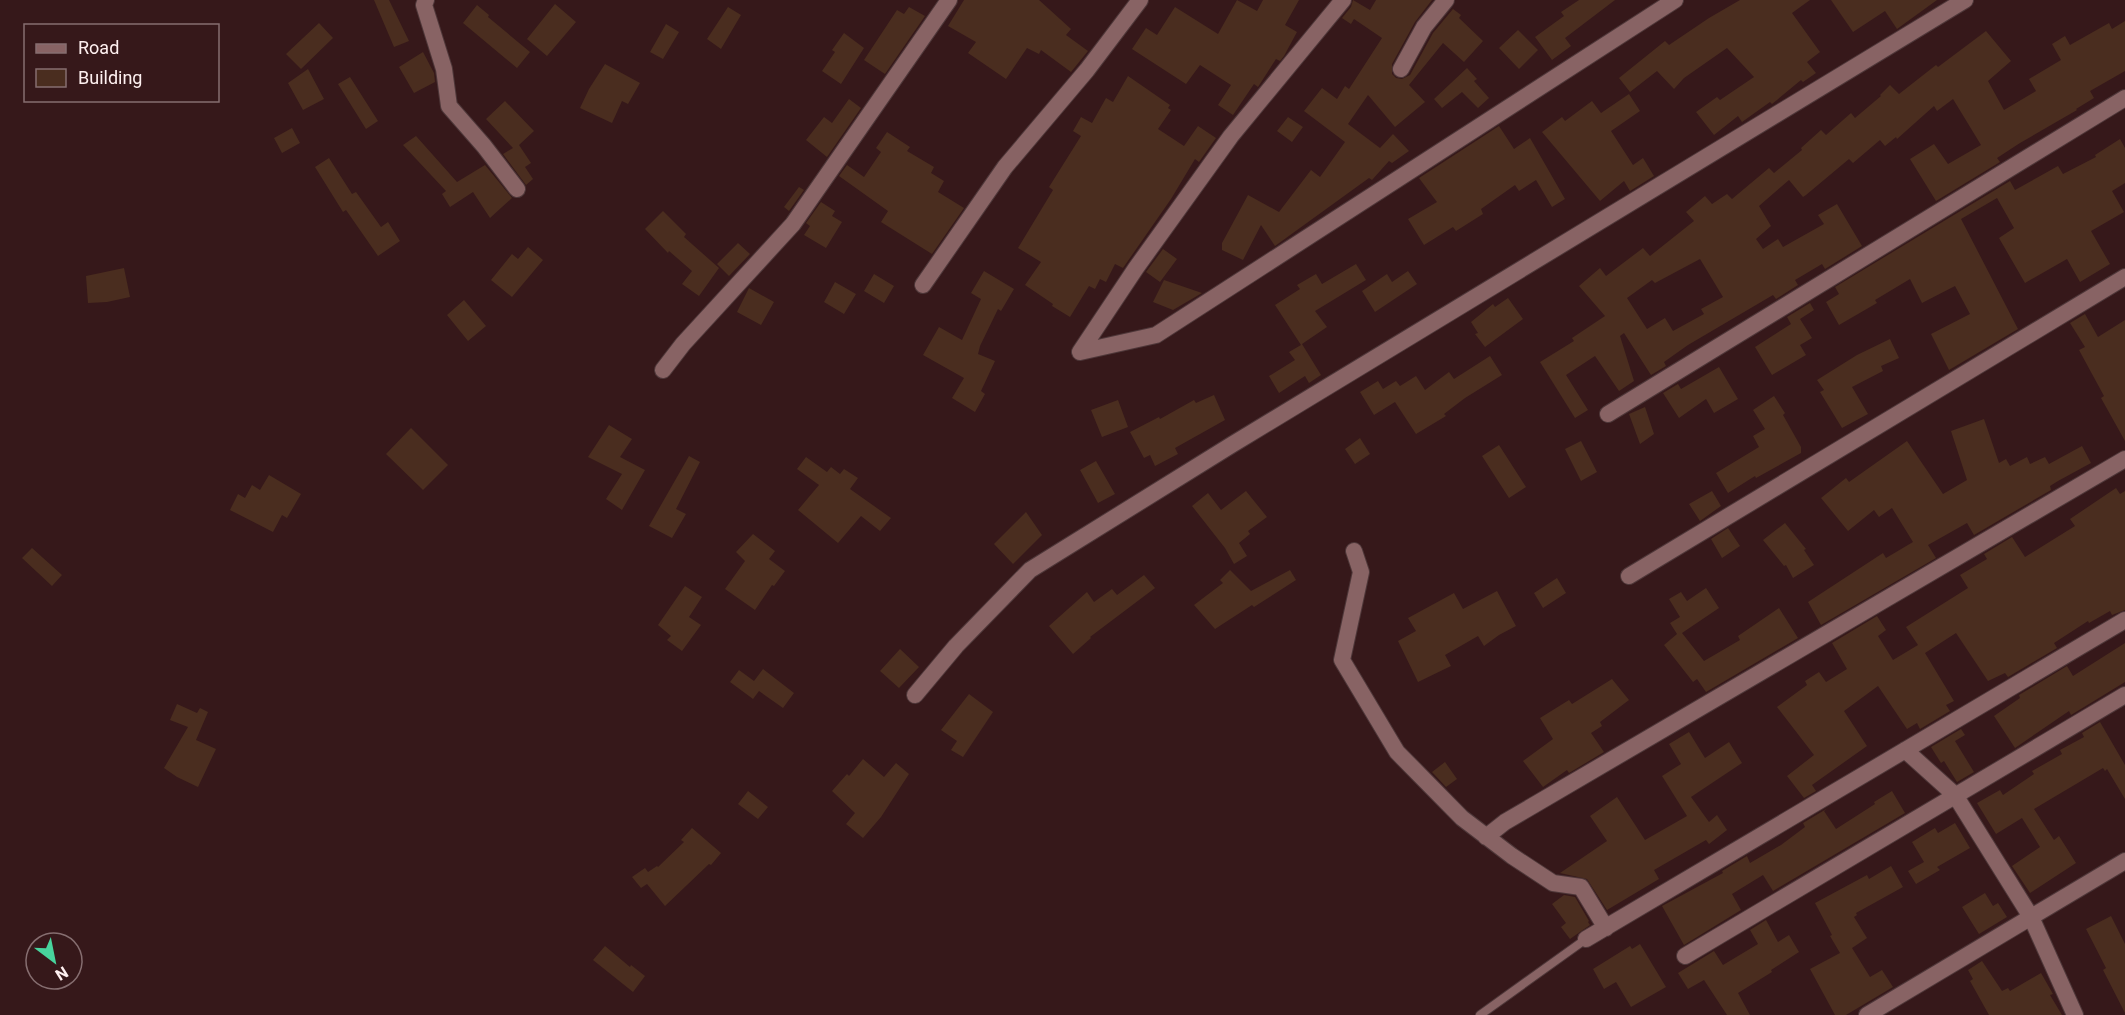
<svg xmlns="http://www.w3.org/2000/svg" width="2125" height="1015" font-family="Roboto,sans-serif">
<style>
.building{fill:#4a2d1f;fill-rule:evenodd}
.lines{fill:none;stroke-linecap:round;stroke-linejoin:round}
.service-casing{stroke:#4e3739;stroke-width:10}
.minor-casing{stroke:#4e3739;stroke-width:18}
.service{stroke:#886364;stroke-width:8}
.minor{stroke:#886364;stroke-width:16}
</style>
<rect width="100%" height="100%" fill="#36181a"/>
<!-- building -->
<path class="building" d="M374 0H389L409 41 394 47Z
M964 0H1039L1071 29 1066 35 1088 51 1071 72 1041 50 1039 54 1027 48 1006 79 968 53 976 42 948 26Z
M1237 0 1257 11 1263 0H1299L1285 25 1297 32 1284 56 1280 61 1276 59 1258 87 1254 84 1233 115 1218 105 1231 85 1200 65 1186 84 1132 49 1146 28 1157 35 1175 7 1218 34Z
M1353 0 1370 10 1376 0H1432L1415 22 1392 64V74L1396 78 1402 79 1410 75 1433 33 1453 9 1461 15 1459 18 1483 41 1464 62 1443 43 1409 85 1425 102 1395 127 1368 95 1348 124 1380 148 1393 134 1409 151 1392 163 1389 161 1372 180 1369 178 1275 246 1261 225 1243 260 1222 250V243L1248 195 1279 212 1311 170 1320 177 1345 142 1304 111 1322 88 1337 99 1345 86 1349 89 1382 38 1354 19 1351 24 1342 18 1351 7Z
M1579 0H1615L1565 38 1571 46 1552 60 1535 37 1564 16 1561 12Z
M1740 0H1810L1792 13 1820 52 1807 62 1816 73 1803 82 1801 80 1772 104 1770 102 1742 122 1738 116 1714 135 1696 112 1717 97 1720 100 1754 77 1727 48 1684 78 1674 89 1657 71 1630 92 1619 78 1665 41 1669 45 1709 18Z
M1831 0H1937L1897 29 1885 11 1853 32Z
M555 4 576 22 547 56 527 39Z
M477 5 489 15 488 17 530 52 517 68 463 23Z
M728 7 741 15 721 49 707 39Z
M909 7 925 16 885 74 864 60 897 10 904 14Z
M2125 21V71L2090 91 2094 98 2076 109 2077 110 2020 143 1997 158 2000 162 1936 201 1910 159 1934 144 1948 164 1981 145 1953 99 1937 111 1934 106 1897 139 1896 137 1885 146 1880 140 1853 163 1849 159 1806 195 1803 197 1789 180 1759 206 1771 226 1756 239 1763 249 1778 239 1783 247 1824 224 1818 215 1837 204 1862 246 1825 269 1822 264 1795 280 1798 285 1776 299 1773 295 1688 345 1664 362 1666 366 1651 375 1624 333 1620 336 1634 381 1619 391 1595 356 1566 375 1588 410 1575 418 1540 362 1574 341 1572 338 1605 316 1579 286 1600 268 1606 276 1643 248 1650 256 1694 221 1686 212 1705 196 1712 204 1727 194 1732 199 1769 168 1774 173 1802 150 1801 148 1821 130 1826 135 1851 113 1855 118 1881 96 1880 95 1890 85 1899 94 1936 65 1938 67 1986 31 2011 61 1988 81 2004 110 2036 91 2029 79 2061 60 2052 44 2065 36 2070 45 2109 23 2112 29ZM1700 259 1723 297 1701 309 1704 314 1673 331 1665 318 1647 329 1627 298 1652 280 1655 283Z
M319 23 333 38 301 69 286 54Z
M666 24 679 32 663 59 650 52Z
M1518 30 1538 50 1519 69 1499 48Z
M844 33 864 48 841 84 822 71 835 52 832 50Z
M423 52 434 73 435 82 414 93 399 67Z
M605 64 640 83 628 104 622 101 612 123 580 108 589 89Z
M1467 68 1477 79 1474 81 1489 98 1478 108 1462 92 1442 108 1434 99Z
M308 69 324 99 303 110 288 83Z
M1128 76 1170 105 1168 108 1171 110 1158 129 1184 146 1198 126 1216 138 1199 162 1195 159 1171 199 1123 268 1115 264 1106 282 1100 279 1095 289 1089 286 1070 317 1052 306 1053 304 1025 285 1041 262 1018 248 1053 190 1049 187 1081 136 1073 131 1081 117 1092 123 1106 98 1113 102Z
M350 77 378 121 366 129 338 84Z
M1629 94 1640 111 1611 131 1633 165 1643 158 1654 176 1630 191 1624 181 1600 201 1542 132 1562 117 1565 121 1592 101 1601 113Z
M849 99 861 108 827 157 806 140 824 117 832 123Z
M505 101 534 131 519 145 531 163 525 167 533 179 526 185 503 154 513 148 486 119Z
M1288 117 1303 127 1292 142 1277 131Z
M1499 126 1514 149 1530 138 1565 199 1552 207 1536 180 1519 191 1515 185 1481 209 1483 214 1456 231 1453 227 1424 245 1408 219 1437 202 1419 178Z
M292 128 300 143 282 153 274 138Z
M887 132 910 147 907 151 934 167 931 173 944 181 938 192 964 208 932 254 881 222 888 211 839 176 847 165 864 177 881 152 876 148Z
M416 136 457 182 485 165 512 198 490 218 473 192 450 207 442 194 446 191 403 145Z
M2120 139 2125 148V183L2112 191 2124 212 2091 231 2110 264 2080 282 2067 259 2025 283 1999 238 2014 228 1997 198 1961 219 2018 329 1949 370 1931 334 1970 314 1955 286 1922 303 1910 279 1875 300 1877 303 1839 325 1826 302 1839 294 1835 287 2010 181 2015 190 2058 166 2063 174 2096 157 2095 155Z
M329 158 352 194 356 192 381 227 388 222 400 241 378 256 346 210 343 212 315 167Z
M799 187 804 190 789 211 784 207Z
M821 202 835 211 832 216 842 222 826 248 804 235 810 226 806 223Z
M663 211 686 234 684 237 719 268 699 296 682 284 692 271 669 251 668 253 645 229Z
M738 243 750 254 729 276 717 264Z
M528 247 543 260 512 297 491 280 512 254 518 259Z
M1163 249 1177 259 1160 282 1146 272Z
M1356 264 1366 280 1315 311 1327 327 1302 344 1321 375 1309 383 1305 376 1279 393 1269 376 1295 360 1289 352 1301 345 1275 305 1300 289 1297 285 1316 274 1322 284Z
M124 268 130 297 107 302 88 303 86 276Z
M984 271 1014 289 1001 311 998 309 980 346 978 354 995 361 981 391 985 394 975 412 952 398 964 378 923 355 939 327 962 340 981 299 971 293Z
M1408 271 1417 284 1375 312 1362 291 1387 274 1392 282Z
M874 274 894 286 884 303 864 291Z
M1164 280 1202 293 1173 310 1153 302Z
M835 282 856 294 844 314 824 302Z
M749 288 774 302 761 325 737 312Z
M1508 298 1523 319 1485 347 1475 334 1478 333 1471 322 1493 304 1495 307Z
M464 300 486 326 468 341 447 315Z
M1810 303 1814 310 1800 319 1812 338 1800 345 1806 355 1772 375 1755 347 1791 324 1787 317Z
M2085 314 2098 337 2125 320V441L2101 398 2104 396 2079 350 2085 347 2070 323Z
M1890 339 1899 358 1881 366 1883 371 1852 387 1868 414 1842 428 1820 392 1824 390 1817 380 1857 355Z
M1490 356 1502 375 1465 398 1444 414 1446 416 1416 434 1395 402 1374 415 1360 392 1378 381 1383 389 1396 381 1400 386 1416 376 1425 390 1449 372 1454 379Z
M1719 367 1738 399 1714 413 1706 399 1679 418 1663 393 1678 384 1681 389Z
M1214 395 1225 420 1175 448 1178 454 1155 466 1150 455 1144 458 1130 432 1159 417 1160 419 1194 400 1196 403Z
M1774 396 1785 413 1783 415 1801 447V453L1756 478 1755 476 1728 493 1716 473 1759 447 1753 436 1765 429 1753 410Z
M1118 400 1128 427 1102 437 1091 410Z
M1645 407 1654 434 1640 444 1629 414Z
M1984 419 1999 463 2006 459 2010 466 2027 457 2030 464 2045 457 2049 464 2082 446 2091 463 2058 481 2050 486 2051 490 1974 535 1967 523 1928 545 1936 558 1821 625 1808 602 1883 553 1886 558 1913 542 1892 508 1879 517 1874 510 1848 531 1821 498 1846 478 1849 482 1907 441 1943 494 1967 480 1951 431Z
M609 425 632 439 620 457 645 470 622 510 606 499 622 474 588 457Z
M411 428 448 465 423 490 386 454Z
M1360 438 1370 454 1355 464 1345 449Z
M1581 441 1597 472 1581 481 1565 449Z
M1499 445 1526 487 1509 498 1482 456Z
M689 456 700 462 676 509 686 514 672 538 649 526Z
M806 457 827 472 831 467 840 474 844 469 858 478 850 489 891 518 880 531 861 516 838 543 798 510 819 485 797 469Z
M1096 461 1115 494 1098 503 1080 470Z
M269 475 301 494 287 518 282 515 273 532 230 510 238 494 245 498 252 485 260 490Z
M2116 488 2120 494 2125 491V610L2112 615 2110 611 2089 623 2088 621 2054 643 2057 648 2008 677 2005 673 1988 681 1956 633 1925 653 1954 701 1946 705 1950 711 1920 729 1917 723 1907 729 1878 686 1844 711 1867 746 1812 785 1816 791 1804 798 1787 776 1814 755 1777 707 1807 685 1805 681 1819 672 1826 682 1847 669 1832 643 1877 616 1886 630 1878 636 1893 660 1918 645 1906 627 1968 588 1960 575 1987 559 1984 554 2012 537 2025 557 2075 526 2070 519Z
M1246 491 1267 517 1248 531 1250 534 1239 543 1247 556 1234 564 1225 548 1192 506 1208 493 1221 510Z
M1712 491 1721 506 1700 521 1689 504Z
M1026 512 1042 535 1013 564 994 544Z
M1785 523 1806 549 1804 550 1814 565 1793 578 1786 565 1784 566 1763 540Z
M1728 528 1740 546 1722 558 1711 539Z
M753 534 775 551 769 559 785 571 774 586 772 585 755 610 725 589 745 561 736 552Z
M32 548 62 575 52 586 22 558Z
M1230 570 1251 591 1290 570 1296 580 1254 607 1252 605 1215 629 1194 605 1223 583 1220 580Z
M1144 575 1155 588 1090 637 1091 638 1073 654 1049 626 1087 592 1094 602 1112 589 1117 595Z
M1557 578 1566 593 1543 608 1534 593Z
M685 586 702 597 689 617 701 625 682 651 667 640 671 636 658 625Z
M1706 588 1719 608 1682 633 1704 661 1740 640 1738 636 1779 608 1798 638 1706 692 1697 679 1693 682 1664 645 1677 634 1670 623 1680 617 1669 599 1681 592 1687 601Z
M1497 591 1516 626 1499 635 1484 646 1478 636 1445 655 1451 666 1418 682 1398 641 1416 631 1408 618 1454 593 1463 609Z
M2125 643V682L2071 715 2069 711 2015 748 1994 716 2020 698 2019 695 2067 666 2073 676Z
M900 649 919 667 899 688 880 671Z
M763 669 794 693 783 708 759 691 753 699 730 682 739 670 754 681Z
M1612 679 1629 700 1600 722 1602 726 1591 733 1604 752 1569 773 1567 770 1543 787 1523 761 1553 739 1540 718 1569 700 1572 704Z
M969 694 993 712 963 757 951 750 957 741 941 730Z
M177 704 197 713 200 708 208 712 196 740 216 749 198 787 177 777 164 768 188 727 170 720Z
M2100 722 2125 765V799L2107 769 2105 771 2103 768 2034 809 2054 840 2059 836 2076 863 2030 893 2012 866 2040 847 2022 818 1996 834 1977 803 2000 790 2003 795 2034 774 2032 771 2062 754 2060 750 2084 737 2082 733Z
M1961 729 1965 735 1955 741 1974 772 1957 782 1944 761 1941 763 1931 747Z
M1689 732 1705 758 1729 742 1742 763 1691 797 1709 822 1717 815 1727 830 1709 844 1706 840 1654 870 1659 879 1607 910 1587 879 1560 873 1607 841 1590 816 1617 797 1645 840 1687 816 1662 776 1681 764 1669 744Z
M863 759 884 777 896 763 909 774 881 817 863 838 846 824 855 813 832 791 847 774 849 776Z
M1445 762 1457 779 1446 787 1432 772Z
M748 791 768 807 758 819 738 804Z
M1892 791 1905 813 1773 891 1763 875 1732 894 1741 910 1684 945 1662 906 1723 873 1722 871 1747 856 1750 863 1781 845 1805 827 1803 823 1828 808 1824 811 1836 829 1875 804 1874 802Z
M1955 823 1970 848 1937 867 1940 870 1916 884 1908 871 1924 862 1912 842 1935 828 1938 833Z
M692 828 721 853 711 865 709 864 665 906 647 884 641 888 632 877 645 868 648 872 657 866 658 867 684 842 681 840Z
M1891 866 1903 887 1856 913 1857 915 1854 917 1867 938 1852 948 1870 977 1882 970 1893 987 1846 1015H1835L1810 969 1840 953 1830 936 1832 935 1815 903 1867 875 1869 879Z
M1985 893 1993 906 1998 903 2007 917 1979 934 1962 907Z
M1564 895 1575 897 1589 921 1588 922 1590 925 1570 939 1561 927 1566 923 1552 904Z
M2111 916 2125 944V1013L2103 970 2106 968 2086 929Z
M1766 920 1778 942 1789 935 1799 952 1771 970 1772 972 1738 993 1750 1015H1727L1704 980 1688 989 1678 973 1714 951 1723 965 1758 944 1750 930Z
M1640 944 1666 987 1631 1007 1616 982 1604 989 1593 969 1630 946 1632 949Z
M605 946 630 967 631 965 645 976 633 992 593 960Z
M1982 961 2002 991 2008 988 2010 991 2041 973 2053 994 2050 995 2062 1015H1989L1970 981 1973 979 1968 970Z"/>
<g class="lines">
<defs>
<path id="service" d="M1480 1015 1586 939"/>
<path id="minor" d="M426 0 424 5 444 69 449 106 484 146 517 189
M1401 69 1424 27 1446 0
M923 285 1005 167 1087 70 1140 0
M1080 352 1156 335 1675 0
M1080 352 1136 268 1231 136 1343 0
M663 370 683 344 793 224 949 0
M1608 414 2125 98
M1354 551 1361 572 1342 660 1397 752 1462 818 1512 856 1553 883 1581 887 1606 928
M1629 576 2125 277
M915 695 956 646 1030 570 1233 444 1965 0
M1905 750 1955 795 2031 917 2075 1015
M1486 837 1505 822 2125 459
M1586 939 2125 620
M1685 956 2125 695
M1867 1015 2125 861"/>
</defs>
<!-- service casing -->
<use href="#service" class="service-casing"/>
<!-- minor casing -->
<use href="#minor" class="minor-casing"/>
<!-- service -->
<use href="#service" class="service"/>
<!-- minor -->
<use href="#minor" class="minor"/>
</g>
<!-- legend -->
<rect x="24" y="24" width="195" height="78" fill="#36181a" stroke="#866e70" stroke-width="1.5"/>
<rect x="36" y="44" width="30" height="9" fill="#886364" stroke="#866e70" stroke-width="1.5"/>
<text x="78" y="54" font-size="18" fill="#fef0f0">Road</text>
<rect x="36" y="69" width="30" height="18" fill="#4a2d1f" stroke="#866e70" stroke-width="1.5"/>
<text x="78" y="84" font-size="18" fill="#fef0f0">Building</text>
<!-- north arrow -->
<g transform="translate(54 961) rotate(148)"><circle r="28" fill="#36181a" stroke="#866e70" stroke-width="1.5"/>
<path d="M0-4.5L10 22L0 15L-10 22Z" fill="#48d49d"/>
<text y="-9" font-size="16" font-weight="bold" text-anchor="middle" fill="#fef0f0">N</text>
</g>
</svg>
